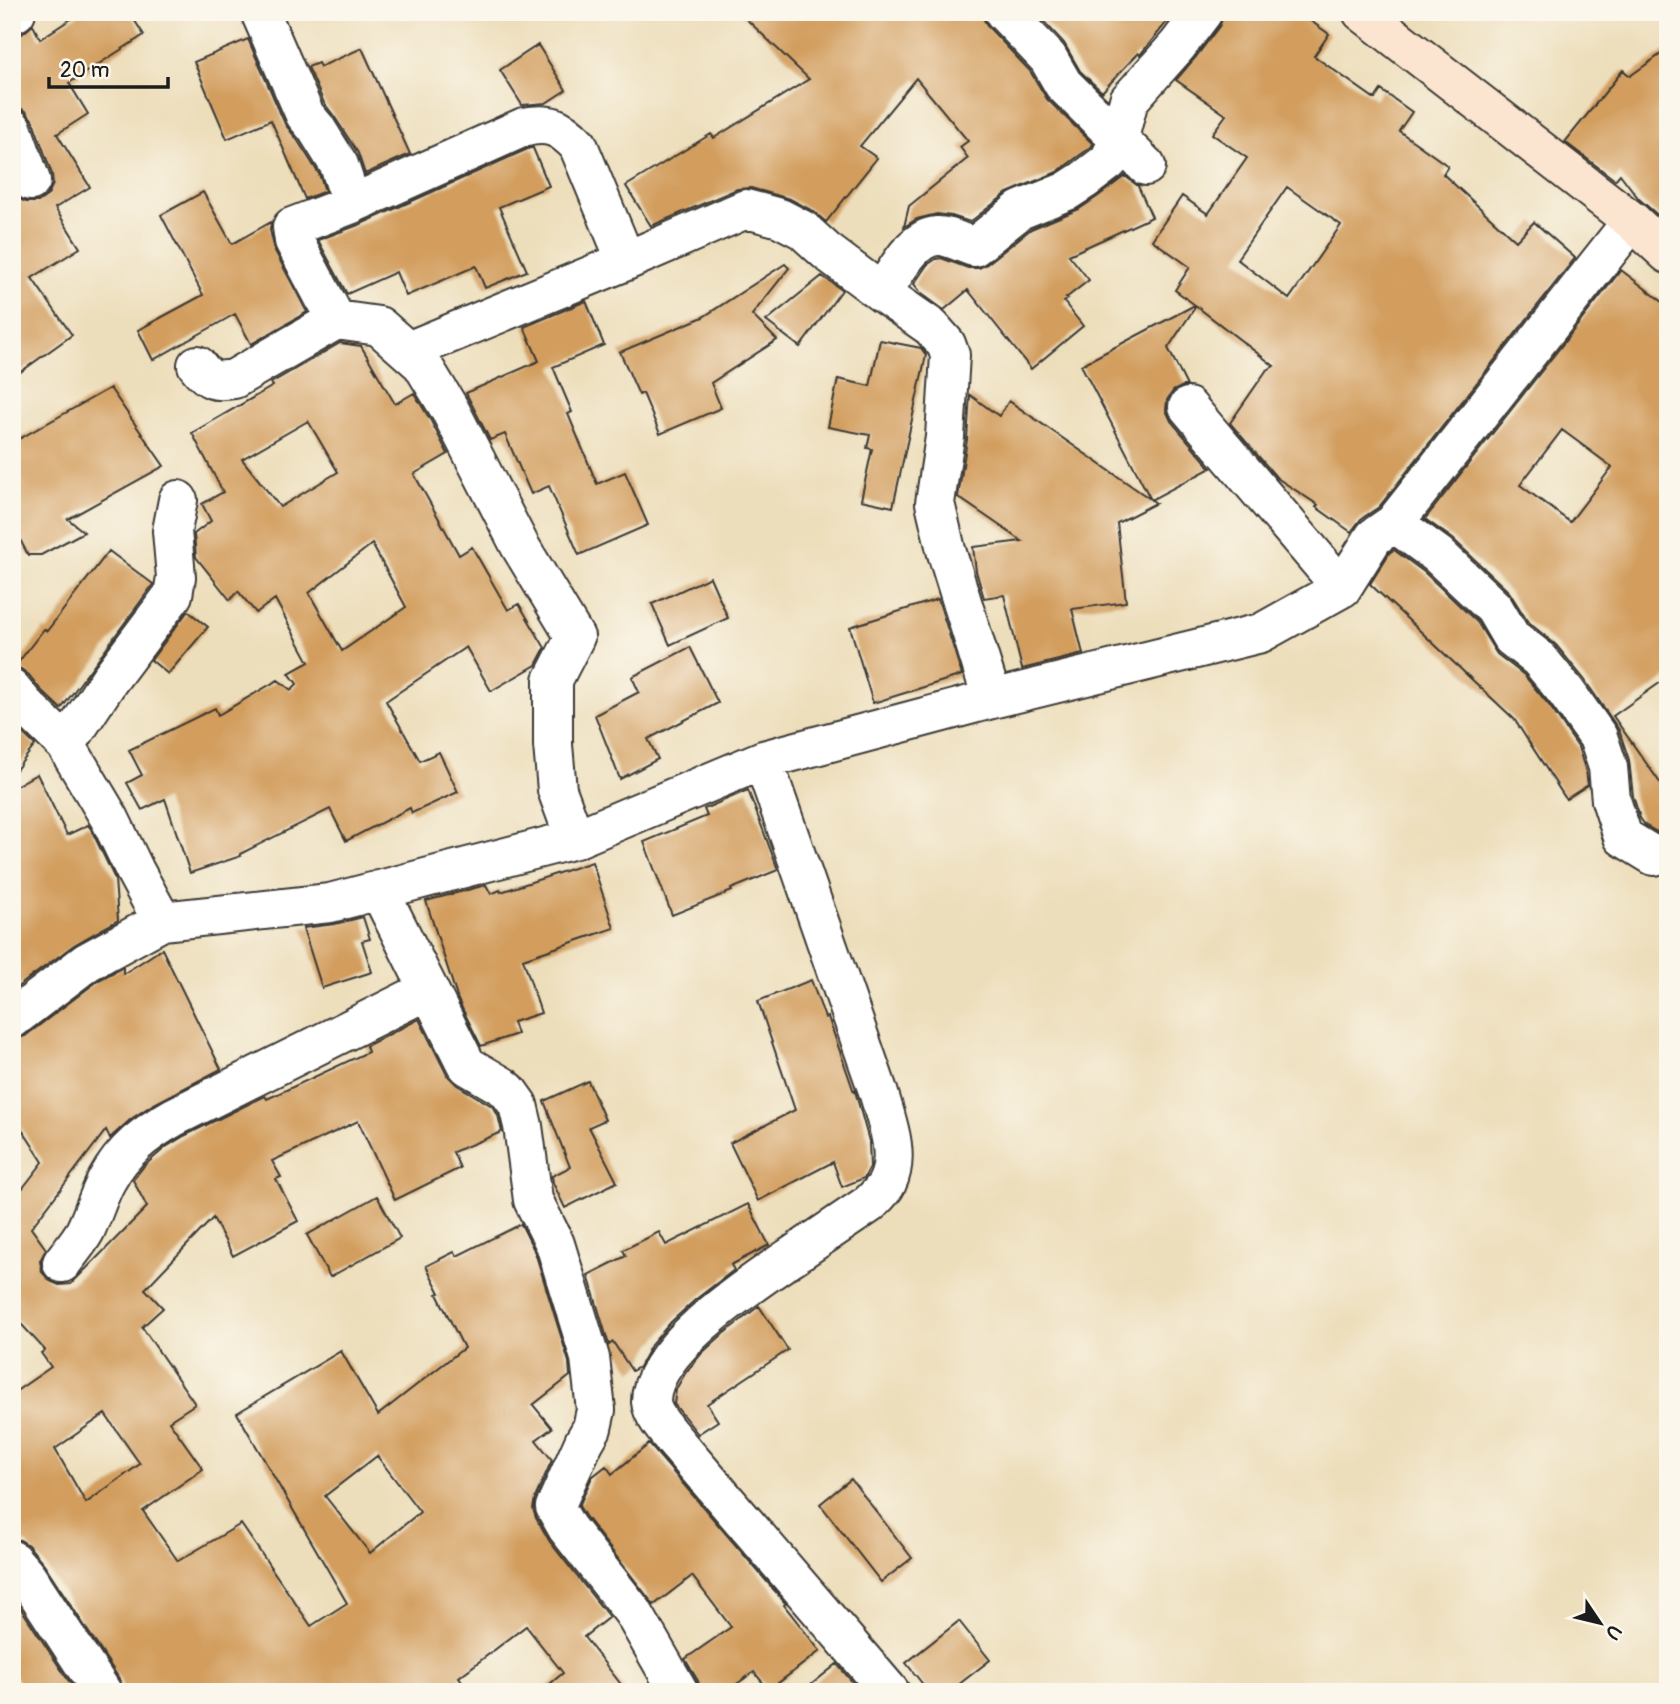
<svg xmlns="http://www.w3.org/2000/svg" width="1680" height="1704" font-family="Pangolin,sans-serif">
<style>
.building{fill:#d29d5d;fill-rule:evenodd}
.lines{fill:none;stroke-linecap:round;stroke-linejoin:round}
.street-casing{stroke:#3b3934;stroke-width:42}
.secondary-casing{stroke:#3b3934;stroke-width:42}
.street{stroke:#fff;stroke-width:38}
.secondary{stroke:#fce5d0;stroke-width:38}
</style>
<rect width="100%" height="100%" fill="#fbf7ec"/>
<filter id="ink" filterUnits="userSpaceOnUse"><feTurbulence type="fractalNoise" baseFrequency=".0143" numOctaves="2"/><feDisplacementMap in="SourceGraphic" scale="14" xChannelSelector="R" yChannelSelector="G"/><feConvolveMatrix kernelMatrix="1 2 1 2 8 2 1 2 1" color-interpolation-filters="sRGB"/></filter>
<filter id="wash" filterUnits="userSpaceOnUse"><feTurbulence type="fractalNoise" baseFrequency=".00686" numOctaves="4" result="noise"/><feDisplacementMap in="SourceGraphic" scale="28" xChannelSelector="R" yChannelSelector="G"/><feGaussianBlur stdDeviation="1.57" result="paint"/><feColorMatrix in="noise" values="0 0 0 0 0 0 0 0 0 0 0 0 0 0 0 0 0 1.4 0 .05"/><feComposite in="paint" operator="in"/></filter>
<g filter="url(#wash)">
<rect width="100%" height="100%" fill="#eddebb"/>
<g id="blocks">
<!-- building -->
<path class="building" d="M82 12H129L144 35 69 83 88 114 57 134 90 187 55 208 80 248 32 278 72 335 12 378V191L17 198 26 202H38L48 195 53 184 52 174 33 121 26 111 17 107H12V36L22 34 33 25 40 39Z
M739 12H983V18L988 27 1030 71 1047 99 1093 144 1091 147 1057 172 1007 193 970 222 952 216 937 214 917 219 904 227 909 206 968 158 960 147 968 141 916 78 860 146 877 158 826 222 813 211 790 199 751 188 737 189 651 226 626 186 711 134 714 138 809 79Z
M1035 12H1175L1140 55 1138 53 1102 92 1080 71 1064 43Z
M1224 12H1298L1329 34 1314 56 1375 99 1381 90 1412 112 1399 131 1448 166 1443 174 1516 241 1534 222 1575 258 1379 507 1361 519 1351 532 1316 507 1318 505 1277 478 1230 423 1266 371 1274 366 1196 306 1168 348 1187 386H1183L1173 391 1167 400 1166 410 1171 421 1211 468 1151 500 1081 365 1195 305 1175 290 1190 267 1152 240 1182 196 1208 214 1247 158 1212 134 1226 115 1176 80 1195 58 1220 25ZM1287 187 1341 225 1289 299 1237 259Z
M248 39 285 124 298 141 319 174 325 191 305 199 271 120 227 139 194 62Z
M538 45 566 90 546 103 522 105 500 70Z
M362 48 410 154 365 174 358 153 334 116 324 103 308 67 318 63 320 67Z
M1668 49V224L1639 199 1620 174 1615 180 1565 142 1623 70 1630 76Z
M530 148H533L549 186 499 207 527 271 485 288 476 266 406 296 396 272 347 294 318 240 361 224Z
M1125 176 1138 186 1152 217 1069 255 1089 280 1066 298 1068 299 1064 302 1083 326 1031 369 968 290 944 310 922 294 914 284 927 265 936 259 941 258 968 268H979L987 264 1031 229 1079 209 1097 197Z
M203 192 232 244 271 222 270 230 275 251 307 312 251 344 235 314 153 360 138 330 203 295 161 215Z
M785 264 789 268 752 315 777 340 711 383 721 408 660 434 643 393 639 395 620 352 703 317Z
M1621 270 1668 306V677L1613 716 1668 794V831L1657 832 1645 825 1640 818 1633 796 1629 760 1619 730 1584 679 1556 645 1528 622 1509 592 1453 539 1425 519ZM1562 430 1612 467 1570 522 1520 485Z
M822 276 842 290 800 347 766 321Z
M586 301 604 345 553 367 572 412 568 414 597 484 625 472 648 525 579 555 549 486 531 494 505 434 490 440 466 393 539 361 524 327Z
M880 340 921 348 926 355 893 507 861 500 872 449 867 448 870 435 828 427 838 379 870 386Z
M340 343 361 346 395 404 414 393 431 421 448 454 414 474 459 555 472 547 508 610 519 604 545 648 536 665 491 691 466 647 386 701 420 761 439 752 458 792 412 813 410 808 346 841 330 809 240 854 241 856 190 873 165 799 142 810 127 783 142 775 129 750 215 708 218 715 278 680 291 690 297 684 289 673 309 662 275 599 256 613 238 591 230 600 196 557 194 534 211 521 202 504 223 492 192 433 273 386 271 383ZM308 421 338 472 280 507 242 459ZM372 544 406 607 342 651 309 593Z
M110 388 164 466 68 519 84 532 41 555H28L12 524V443Z
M970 395 999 416 1009 401 1156 503 1117 523 1126 602 1072 609 1083 654 1022 669 1004 595 984 598 976 571 973 547 1022 541 958 497 967 440Z
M1394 550 1424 572 1477 622 1497 654 1524 675 1549 705 1578 747 1586 772 1588 785 1566 799 1514 719 1370 584 1390 552Z
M109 551 153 584 152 586 61 709 40 689 29 675 21 669 14 668 44 629 47 631Z
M710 577 728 618 670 645 652 604Z
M938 599 962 675 873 703 850 627Z
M188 611 208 627 168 674 151 660Z
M690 647 718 703 648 739 658 759 620 779 595 715 639 692 632 677Z
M12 723 35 745 12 775Z
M37 774 67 835 88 825 91 829 115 879 118 920 74 945 12 991V788Z
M748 790 778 870 731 889 732 891 672 915 644 842 707 816 704 809Z
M592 862 614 928 523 959 541 1013 513 1022 517 1034 481 1046 458 1000 426 901 486 885 491 894 500 890 501 892Z
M363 917 370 939 362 941 372 972 322 988 303 928 335 924Z
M162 949 221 1069 152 1105 131 1119 110 1138 106 1130 31 1228 46 1249 40 1261 42 1272 50 1281 59 1285 71 1284 147 1207 133 1180 144 1166 166 1147 184 1136 265 1096 267 1099 368 1052 366 1046 419 1019 447 1075 457 1085 492 1106 498 1115 502 1132 453 1152 460 1168 395 1200 358 1121 272 1161 281 1177 276 1179 298 1221 233 1256 213 1218 145 1289 163 1308 142 1327 195 1404 169 1421 203 1469 143 1511 178 1561 241 1524 311 1626 347 1603 237 1413 341 1351 378 1415 464 1348 437 1294 440 1293 426 1266 454 1252 457 1256 521 1224 535 1252 569 1362 570 1376 533 1405 552 1428 536 1440 552 1460 535 1498 533 1509 536 1518 550 1542 609 1617 584 1637 627 1692H540L563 1673 526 1626 459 1677 470 1692H124L120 1680 44 1564 28 1545 20 1540 12 1539V1394L51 1367 41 1353 45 1350 12 1314V1202L43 1162 12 1114V1040L25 1036 99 980 123 967V974ZM105 1414 140 1464 86 1503 55 1449ZM377 1456 420 1512 370 1553 325 1496Z
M811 980 825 1018 828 1017 854 1092 855 1091 857 1098 869 1141 870 1167 864 1178 842 1187 833 1162 758 1201 730 1143 795 1110 758 1001Z
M588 1081 605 1120 589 1127 617 1182 565 1208 553 1183 552 1176 570 1167 544 1101Z
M377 1196 400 1238 330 1277 307 1235Z
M748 1204 769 1245 731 1265 734 1270 695 1300 671 1322 651 1345 639 1367 632 1371 613 1342 609 1345 588 1275 626 1256 623 1250 659 1232 666 1245Z
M759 1306 788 1350 707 1404 718 1421 698 1434 674 1404 676 1389 686 1372 702 1353 723 1334Z
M649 1444 786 1604 784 1605 820 1651 769 1690 754 1672 725 1692H701L698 1681 685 1659 731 1627 692 1576 654 1605 585 1516 579 1506 592 1477 606 1466 612 1474Z
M851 1479 912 1558 881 1582 820 1504Z
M12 1595 76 1692H24L12 1671Z
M959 1621 990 1660 949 1692H929L906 1663Z
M837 1664 861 1692H802Z"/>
</g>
</g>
<g filter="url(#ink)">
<use href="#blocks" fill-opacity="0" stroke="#3b3934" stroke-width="2"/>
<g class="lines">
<defs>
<path id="street" d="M260 12 305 115 316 128 339 165 352 204
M1004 12 1048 58 1063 84 1146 166
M12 14 16 12
M12 128 31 181
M882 293C895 274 911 238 937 236 948 235 963 244 974 247L1020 210 1067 191 1084 180 1109 161 1119 138 1129 100 1178 45 1203 12
M408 351 626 261 746 209 780 218 803 230 826 251 882 293 931 327 946 344 950 355 945 437 935 503 946 550 992 699
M197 365C209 381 215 382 234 379L336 320
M1188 407 1342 588
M1394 523 1438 555 1494 608 1511 637 1539 659 1566 692 1598 737 1608 767 1611 800 1623 837 1654 856 1668 852
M12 689 24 704 66 745 110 819 135 871 162 921
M66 745 109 680 173 595 176 577 172 531 178 500
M763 760 878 1091C886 1119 901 1155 887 1183 883 1191 876 1197 869 1204 845 1220 822 1236 798 1252 757 1280 650 1348 651 1402 652 1416 671 1436 680 1447L890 1692
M575 839 557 790 553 745V680L575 637 520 546 450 410 422 364 379 326 336 320 294 241 292 227 352 204 524 127C549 122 560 126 578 145L626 261
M379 890 465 1062 468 1066 502 1086 508 1091 518 1105 523 1126 533 1200 555 1244 590 1358 596 1410 592 1428 584 1442 555 1507 567 1528 633 1612 679 1692
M12 1019 87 962 162 921 330 903 575 839 763 760 992 699 1261 633 1342 588 1374 537 1394 523 1632 221
M62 1263C70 1252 79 1242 85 1231 93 1215 98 1196 107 1180 123 1150 146 1133 174 1117L428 990
M12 1560 26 1576 102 1692"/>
<path id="secondary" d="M1362 12 1632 221 1668 254"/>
</defs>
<!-- street casing -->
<use href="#street" class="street-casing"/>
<!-- secondary casing -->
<use href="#secondary" class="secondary-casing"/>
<!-- street -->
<use href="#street" class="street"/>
<!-- secondary -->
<use href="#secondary" class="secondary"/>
</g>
</g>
<!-- margin -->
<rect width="1680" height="1704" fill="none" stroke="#fbf7ec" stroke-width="42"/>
<!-- north arrow -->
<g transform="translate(1600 1623) rotate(125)" stroke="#fbf7ec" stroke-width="5" paint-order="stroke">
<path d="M0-5L12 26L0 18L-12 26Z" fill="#1c1c1c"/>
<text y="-10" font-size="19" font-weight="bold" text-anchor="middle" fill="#1c1c1c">U</text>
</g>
<!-- scale -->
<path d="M49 77v10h119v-10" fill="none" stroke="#1c1c1c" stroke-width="3.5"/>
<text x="60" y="77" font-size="21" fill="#1c1c1c" stroke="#fbf7ec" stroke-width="5" paint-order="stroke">20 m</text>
</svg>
